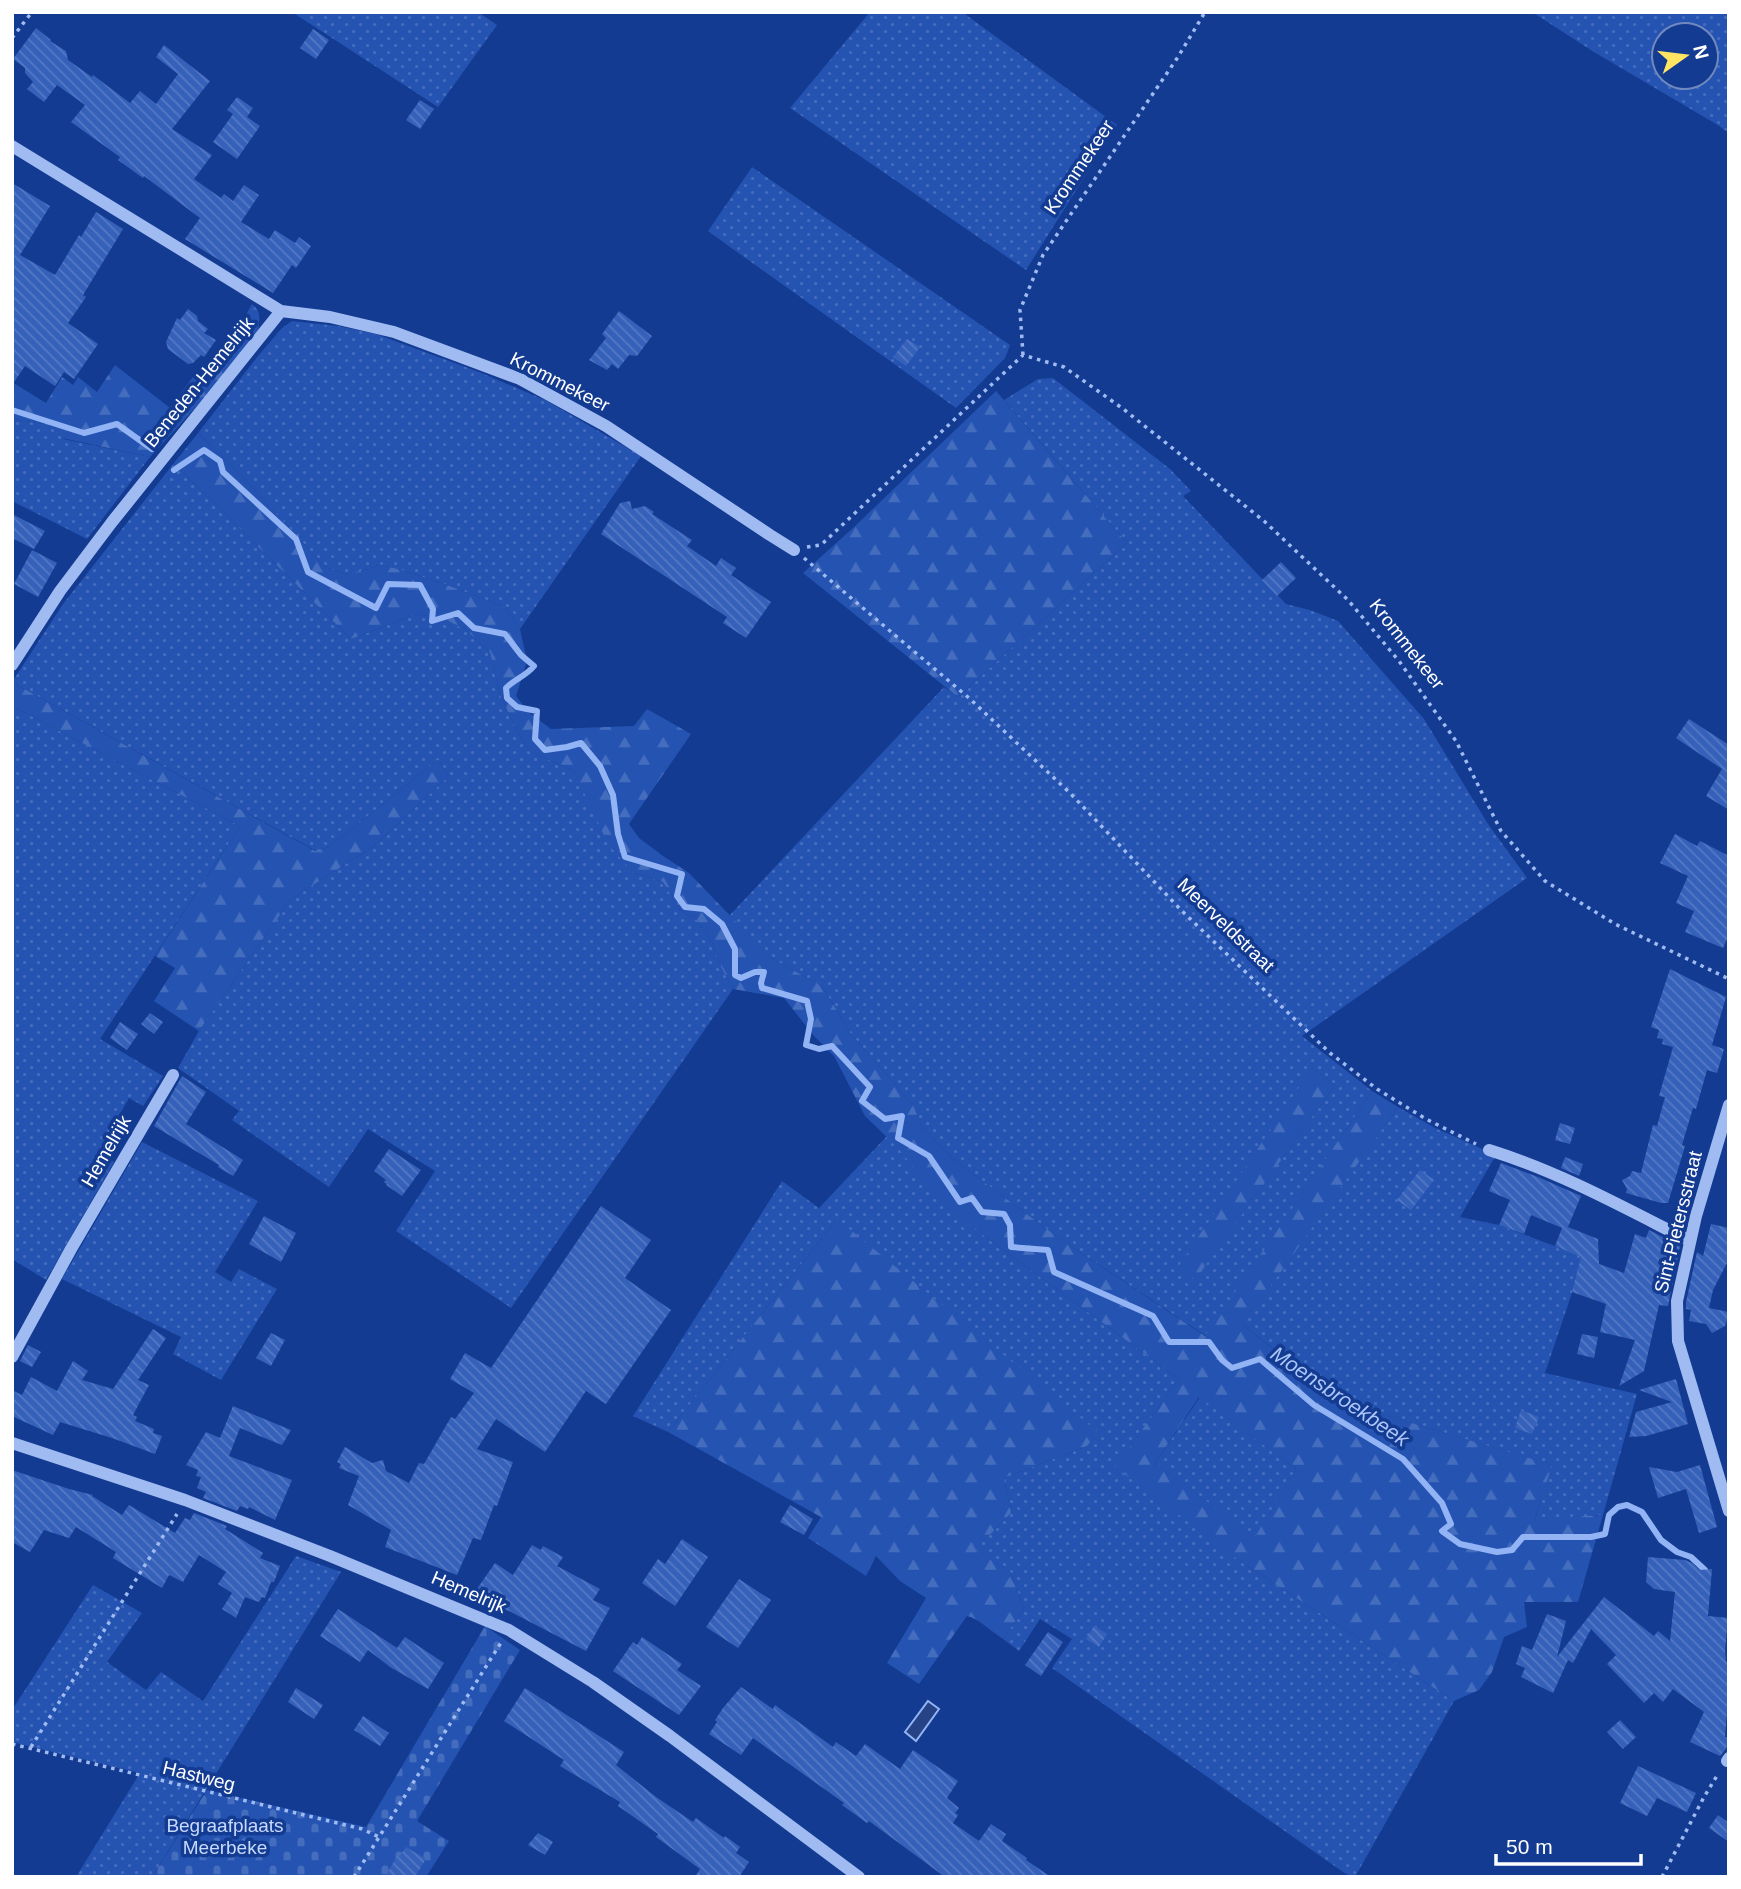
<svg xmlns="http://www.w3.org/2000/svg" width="1741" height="1889" font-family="Arial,sans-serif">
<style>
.grass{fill:url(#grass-dots);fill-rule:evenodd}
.forest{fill:url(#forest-firs);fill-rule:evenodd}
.cemetery{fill:url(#cemetery-stones)}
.water{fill:#254385;stroke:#92b4f5;stroke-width:2}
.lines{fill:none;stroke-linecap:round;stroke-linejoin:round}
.stream{stroke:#92b4f5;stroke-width:6}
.building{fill:url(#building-back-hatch)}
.path{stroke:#a0bbf2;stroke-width:3.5;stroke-dasharray:3.5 5;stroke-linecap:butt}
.minor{stroke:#a0bbf2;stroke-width:12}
.labels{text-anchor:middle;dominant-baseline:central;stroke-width:7;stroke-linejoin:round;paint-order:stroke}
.street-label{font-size:19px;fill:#fff;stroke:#133b92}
.park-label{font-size:19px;fill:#c7d9fd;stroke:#133b92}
.water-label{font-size:21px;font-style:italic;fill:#acc6f9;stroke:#133b92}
</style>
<defs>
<pattern id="grass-dots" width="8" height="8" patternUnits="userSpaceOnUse" patternTransform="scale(1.75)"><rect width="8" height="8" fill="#2453b2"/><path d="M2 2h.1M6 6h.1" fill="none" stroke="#456dbe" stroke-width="1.8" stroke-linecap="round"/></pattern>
<pattern id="forest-firs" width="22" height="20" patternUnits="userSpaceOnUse" patternTransform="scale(1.75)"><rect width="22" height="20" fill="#2453b2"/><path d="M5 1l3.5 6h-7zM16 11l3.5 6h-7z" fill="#456dbe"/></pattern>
<pattern id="cemetery-stones" width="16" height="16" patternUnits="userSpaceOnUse" patternTransform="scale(1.75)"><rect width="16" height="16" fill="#2453b2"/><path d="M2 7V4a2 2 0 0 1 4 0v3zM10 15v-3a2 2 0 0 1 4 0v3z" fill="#456dbe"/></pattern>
<pattern id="building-back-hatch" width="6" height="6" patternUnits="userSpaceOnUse" patternTransform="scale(1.75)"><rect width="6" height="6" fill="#3661ba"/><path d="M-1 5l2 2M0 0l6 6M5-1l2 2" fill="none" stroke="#5479c4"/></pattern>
</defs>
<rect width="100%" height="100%" fill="#133b92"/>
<!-- grass -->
<path class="grass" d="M292 12H478L497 25 438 107Z
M870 12H962L1117 125 1026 270 790 108Z
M1532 12H1729V133L1716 124 1594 52ZM1664 35H1706V77H1664Z
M752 167 1010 345 1005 358 956 408 730 247 708 231Z
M292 321 338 326 376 334 479 372 547 401 641 456 520 629 505 607 447 585 398 569 380 565 365 570 344 574 325 567 241 475 198 433 258 356 282 328Z
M1053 378 1170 469 1191 491 1183 496 1286 604 1310 610 1338 621 1424 719 1488 824 1527 878 1302 1036 1372 1091 1206 1336 1063 1241 953 1159 922 1127 913 1105 851 1034 822 986 771 958 729 916 944 687 958 697 1127 543 1004 400 1038 379ZM1312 1068 1335 1085 1194 1280Z
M12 419 67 428 63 439 150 457 87 539 12 501Z
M174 463 351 639 417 614 448 620 467 631 490 652 500 695 516 729 529 751 574 771 586 794 632 872 663 882 680 910 697 920 712 942 721 967 733 989 511 1308 396 1231 435 1171 368 1129 329 1187 232 1120 239 1111 178 1068 199 1031 291 899 374 846 449 776 438 760 329 847 316 851 12 682 63 604Z
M12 706 240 826 100 1039 163 1076 143 1106 129 1098 99 1151 114 1162 46 1280 12 1259Z
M1398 1107 1435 1128 1496 1155 1460 1217 1499 1225 1584 1257 1545 1373 1637 1394 1603 1515 1535 1520 1551 1465 1339 1401 1242 1324Z
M887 1136 983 1235 1179 1379 1116 1466 1240 1561 1454 1701 1355 1877 1346 1874 1052 1668 1072 1639 1040 1619 1019 1651 1003 1639 1024 1609 1011 1573 975 1549 1011 1513 1004 1478 1087 1446 837 1219 668 1432 633 1416 782 1181 819 1208Z
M142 1142 258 1201 215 1272 231 1282 239 1269 277 1289 221 1380 173 1354 181 1337 62 1279Z
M1200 1397 1296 1469 1255 1538 1155 1463Z
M296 1556 341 1572 152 1877H76L140 1773 12 1742V1710L93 1585 142 1613 107 1662 146 1690 161 1672 203 1701Z"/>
<!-- forest -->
<path class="forest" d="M252 304C261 311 260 319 258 330L210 392 150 457 62 438 67 428 12 419V382L46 403 62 377 73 385 78 377 97 392 115 365 170 408 195 374 202 379 235 334Z
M996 391 1127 543 958 697 803 573 854 527Z
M198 433 241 475 325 567 344 574 365 570 380 565 398 569 447 585 505 607 520 629 527 661 516 696 528 712 551 729 634 726 647 709 691 734 629 824 639 838 663 856 689 873 771 958 822 986 851 1034 913 1105 922 1127 953 1159 1063 1241 1205 1336 1372 1091 1398 1107 1243 1325 1339 1401 1552 1465 1535 1519 1603 1515 1578 1602H1524L1527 1627 1504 1637 1492 1672 1479 1690 1454 1701 1240 1561 1115 1467 1179 1379 983 1235 935 1194 898 1148 865 1116 834 1056 814 1036 784 998 733 989 721 967 712 942 697 920 680 910 663 882 632 872 608 844 574 771 529 751 516 729 500 695 490 652 467 631 447 620 417 614 351 639 174 463ZM1199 1397 1296 1469 1255 1537 1155 1463Z
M12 682 315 851 329 847 438 760 449 776 374 846 291 899 199 1031 154 1001 175 968 155 956 240 826 12 706Z
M1312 1068 1335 1085 1195 1280 1178 1267Z
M837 1219 1098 1432 1087 1446 1004 1478 1011 1513 976 1549 1011 1573 1024 1609 1003 1639C992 1632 978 1618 967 1616L919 1684 887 1663 926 1598 900 1581 876 1556 866 1576 808 1538 821 1517 668 1432Z"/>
<!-- cemetery -->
<path class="cemetery" d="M485 1626 520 1650 417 1821 449 1841 426 1877H152L207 1790 366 1827Z"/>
<!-- water -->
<path class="water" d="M928 1701 939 1709 916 1741 905 1732Z"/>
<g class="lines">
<!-- stream -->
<path class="stream" d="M12 410 84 433 117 424 152 449
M174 470 204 450 220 461 223 472 296 539 308 572 376 608 388 584 420 585 433 609 432 621 458 613 474 628 505 634 521 655 534 666C526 676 515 679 506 688L507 698 517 707 537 711 535 739 545 750 567 747 581 743 600 766 613 795 618 834 625 857 682 874 677 896 685 907 704 909 722 924 735 949V975L741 978 755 972H764L761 983 762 988 807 1001 811 1019 806 1045 819 1049 832 1046 870 1087 862 1101 885 1119 902 1116 898 1138 929 1156 960 1202 972 1198 982 1212 1004 1214 1010 1225 1011 1247 1048 1250 1054 1272 1153 1316 1169 1342H1209L1222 1360 1232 1368 1260 1359 1314 1405 1403 1459 1442 1503 1451 1524 1442 1531 1460 1544 1497 1552 1512 1550 1523 1537H1591L1605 1534 1609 1515 1618 1507 1627 1505 1642 1512 1661 1540 1677 1552 1691 1557 1705 1570"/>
</g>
<!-- building -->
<path class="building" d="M36 28 51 40 50 41 66 51 68 60 92 77 93 75 130 103 140 91 156 104 178 74 156 57 164 45 210 81 172 129 212 155 194 179 221 198 224 194 233 201 244 185 259 195 241 222 269 239 275 230 295 243 299 237 311 246 296 268 292 265 273 293 185 239 200 218 144 176 143 178 118 160 120 157 71 122 85 105 57 85 44 102 27 89 33 82 25 73V68L13 59Z
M313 29 329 40 316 59 300 48Z
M237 97 253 108 247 117 260 126 237 159 213 142 233 114 227 110Z
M420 100 434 109 420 129 406 120Z
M12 183 50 206 20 255 55 275 79 235 81 237 96 212 123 229 83 295 86 297 68 323 98 344 74 379 64 372 55 386 25 366 12 385Z
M188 309 197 316 198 321 208 329 204 333 216 340 204 357 201 355 193 363 188 364 168 349 166 342 177 318 180 320Z
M619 311 652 336 637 356 629 355 618 369 612 364 607 370 589 360 606 338 602 334Z
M907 339 920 347 906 366 893 357Z
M630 501 632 509 645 506 654 512 652 514 692 540 687 546 716 566 721 558 736 568 731 575 771 602 746 638 723 623 727 617 601 534 620 503Z
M12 514 45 531 34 549 12 538Z
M32 550 57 563 38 597 14 584Z
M1281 562 1296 578 1277 596 1262 580Z
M1689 719 1729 745V810L1706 796 1722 769 1676 738Z
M1675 834 1697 846 1700 841 1729 856V935L1723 948 1685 932 1694 911 1676 903 1688 876 1660 863Z
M1670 969 1726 997 1712 1045 1724 1049 1717 1073 1707 1070 1696 1109 1693 1108 1682 1145 1685 1146 1668 1203H1661L1626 1193 1627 1189 1622 1180 1630 1176 1632 1171 1641 1173 1653 1125 1657 1126 1665 1097 1659 1096 1673 1047 1662 1044 1663 1039 1657 1038 1659 1030 1651 1027Z
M150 1013 163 1022 154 1034 141 1024Z
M120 1022 138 1034 127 1050 110 1038Z
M182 1076 206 1092 186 1124 243 1160 233 1176 218 1167 219 1165 154 1126Z
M1560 1123 1575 1128 1570 1144 1555 1140Z
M389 1149 421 1170 402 1196 386 1185 387 1184 384 1182 386 1180 374 1171Z
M1565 1157 1583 1164 1579 1176 1561 1168Z
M1501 1163 1538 1177 1581 1196 1568 1227 1598 1239 1599 1264 1624 1273 1635 1234 1646 1238 1649 1230 1680 1246 1668 1306 1659 1305 1644 1371 1619 1386 1635 1340 1600 1332 1606 1304 1572 1292 1581 1257 1555 1246 1562 1228 1531 1215 1524 1234 1499 1225 1510 1200 1489 1191Z
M1420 1170 1434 1180 1411 1210 1397 1200Z
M601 1206 651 1240 625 1278 671 1310 606 1404 586 1391 545 1452 496 1419 477 1449 513 1462 497 1506 494 1505 481 1540 473 1538 457 1575 385 1547 391 1530 348 1505 359 1476 339 1468 341 1464 337 1462 345 1447 372 1463 383 1460 386 1471 409 1483 419 1463 424 1464 451 1417 455 1419 474 1393 450 1379 465 1353 491 1368Z
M264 1216 296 1233 281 1262 249 1244Z
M1711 1224 1729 1228V1259L1713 1290 1709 1308 1729 1312V1314L1725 1326 1712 1333 1706 1324 1689 1321 1691 1310 1686 1309V1302L1697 1252 1703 1256Z
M153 1329 166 1338 138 1380 149 1385 133 1415 137 1417 135 1421 154 1429 153 1433 162 1436 155 1454 112 1438 60 1422 53 1435 12 1416V1390L22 1395 31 1377 57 1391 73 1361 88 1371 82 1380 113 1389Z
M271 1333 285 1340 271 1366 256 1358Z
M1582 1334 1598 1337 1594 1358 1577 1354Z
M28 1345 41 1352 32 1367 20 1361Z
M1676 1379 1688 1424 1646 1436 1629 1437 1636 1412 1672 1402 1639 1390Z
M233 1406 291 1430 282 1445 240 1428 229 1456 292 1480 275 1520 249 1507 248 1509 240 1506 237 1511 203 1498 206 1492 197 1488 201 1477 196 1476 198 1470 186 1465 206 1432 220 1438Z
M1521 1410 1539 1417 1532 1434 1515 1428Z
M1700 1465 1717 1527 1699 1533 1686 1489 1658 1498 1649 1467 1677 1472Z
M12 1470 69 1489 93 1495 92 1496 122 1515 129 1505 175 1533 185 1518 190 1520 194 1513 227 1526 225 1529 263 1553 260 1558 280 1566 274 1582H271L265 1598 262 1597 259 1602 245 1597 236 1618 222 1609 232 1593 218 1584 226 1572 199 1555 183 1582 169 1575 162 1588 113 1558 116 1552 76 1527 69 1538 44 1530 30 1552 12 1542Z
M790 1505 813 1519 804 1535 780 1522Z
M682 1539 708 1557 675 1606 642 1583 658 1559 665 1564Z
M532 1545 541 1550 543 1546 563 1557 557 1566 600 1589 593 1600 610 1608 586 1651 474 1593 495 1563 513 1575Z
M1648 1557 1685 1560 1694 1564 1700 1570 1712 1569 1708 1616 1728 1618 1725 1650 1726 1662H1729V1686L1725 1737 1729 1738V1743L1725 1750 1720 1756 1690 1742 1704 1712 1673 1689 1663 1702 1654 1693 1644 1703 1607 1664 1616 1655 1591 1629 1573 1663 1568 1660 1553 1693 1521 1677 1525 1668 1516 1664 1522 1646 1532 1650 1547 1614 1566 1621 1557 1657 1604 1597 1654 1636 1658 1631 1670 1641 1675 1592 1654 1589 1646 1582Z
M739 1579 771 1600 738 1648 706 1627Z
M338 1609 397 1648 405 1637 444 1663 428 1689 390 1667 368 1650 360 1662 320 1636Z
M1094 1626 1107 1634 1099 1647 1086 1639Z
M1048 1632 1063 1642 1041 1676 1025 1665Z
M642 1637 682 1664 677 1670 701 1686 679 1715 613 1671 633 1642 637 1645Z
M741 1687 773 1709 775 1705 833 1747 836 1742 856 1756 865 1744 900 1769 913 1750 958 1781 947 1798 959 1808 955 1813 958 1815 953 1823 979 1841 991 1824 1006 1834 1002 1841 1027 1858 1026 1860 1051 1877H945L869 1821 867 1823 842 1805 844 1803 753 1738 741 1755 709 1734 717 1722 715 1720 723 1708Z
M296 1688 323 1705 314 1719 288 1702Z
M525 1688 624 1752 616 1765 656 1797 693 1822 696 1818 724 1838 725 1836 740 1847 736 1853 749 1862 739 1877H695L700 1869 656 1837 658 1834 618 1806 620 1802 560 1766 564 1760 504 1721Z
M363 1716 389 1733 380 1746 354 1730Z
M1620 1720 1636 1737 1623 1749 1607 1732Z
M1638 1766 1696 1793 1687 1812 1657 1798 1647 1816 1620 1803Z
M1718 1815 1729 1823V1842L1709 1828Z
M538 1833 553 1842 545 1855 528 1845Z
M406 1847 426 1859 415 1877H385L397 1856 399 1857Z"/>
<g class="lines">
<!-- path -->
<path class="path" d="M12 38 32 12
M1023 355 1020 310 1043 255 1178 57 1205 12
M807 547 821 545 1023 355 1064 367 1122 408 1264 521 1348 600 1399 661 1456 741 1501 831 1545 881 1615 924 1729 979
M804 558 969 698 1070 793 1182 911 1330 1053 1377 1089 1426 1119 1476 1144
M12 1744 362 1829 379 1837
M31 1747 177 1514
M354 1877 502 1641
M1662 1877 1704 1797 1718 1774"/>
<!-- minor -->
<path class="minor" d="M12 146 281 311 330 317 394 332 520 379 606 426 770 535 794 550
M12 665 60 591 112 522 281 311
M1729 1105 1696 1216 1677 1301 1678 1341 1729 1511
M1489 1150C1560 1172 1625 1208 1690 1241
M12 1357 71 1249 173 1075
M12 1443 185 1500 330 1556 509 1630 593 1682 670 1736 859 1877
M1727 1761 1729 1758"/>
</g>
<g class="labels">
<!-- street labels -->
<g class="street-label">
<text transform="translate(1079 167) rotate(-56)">Krommekeer</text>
<text transform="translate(199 382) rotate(-51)">Beneden-Hemelrijk</text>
<text transform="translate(560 382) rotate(27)">Krommekeer</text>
<text transform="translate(1407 644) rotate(52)">Krommekeer</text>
<text transform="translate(1226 925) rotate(44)">Meerveldstraat</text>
<text transform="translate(106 1151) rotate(-60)">Hemelrijk</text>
<text transform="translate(1678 1222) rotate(-76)">Sint-Pietersstraat</text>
<text transform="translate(469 1592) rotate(23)">Hemelrijk</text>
<text transform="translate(199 1776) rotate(14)">Hastweg</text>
</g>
<!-- park labels -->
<g class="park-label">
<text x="225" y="1825">Begraafplaats<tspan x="225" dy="22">Meerbeke</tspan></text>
</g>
<!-- water labels -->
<g class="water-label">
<text transform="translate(1340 1396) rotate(34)">Moensbroekbeek</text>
</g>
</g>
<!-- border -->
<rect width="1741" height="1889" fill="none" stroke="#ffffff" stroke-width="28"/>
<!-- north arrow -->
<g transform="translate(1685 56) rotate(76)"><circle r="33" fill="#133b92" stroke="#7189be" stroke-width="2"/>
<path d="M0-5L12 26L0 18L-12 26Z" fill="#ffe561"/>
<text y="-10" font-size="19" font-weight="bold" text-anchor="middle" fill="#ffffff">N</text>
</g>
<!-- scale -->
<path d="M1496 1854v10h145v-10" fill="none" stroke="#ffffff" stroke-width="3.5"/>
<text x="1506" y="1854" font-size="21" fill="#ffffff" stroke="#133b92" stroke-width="5" paint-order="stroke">50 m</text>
</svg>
